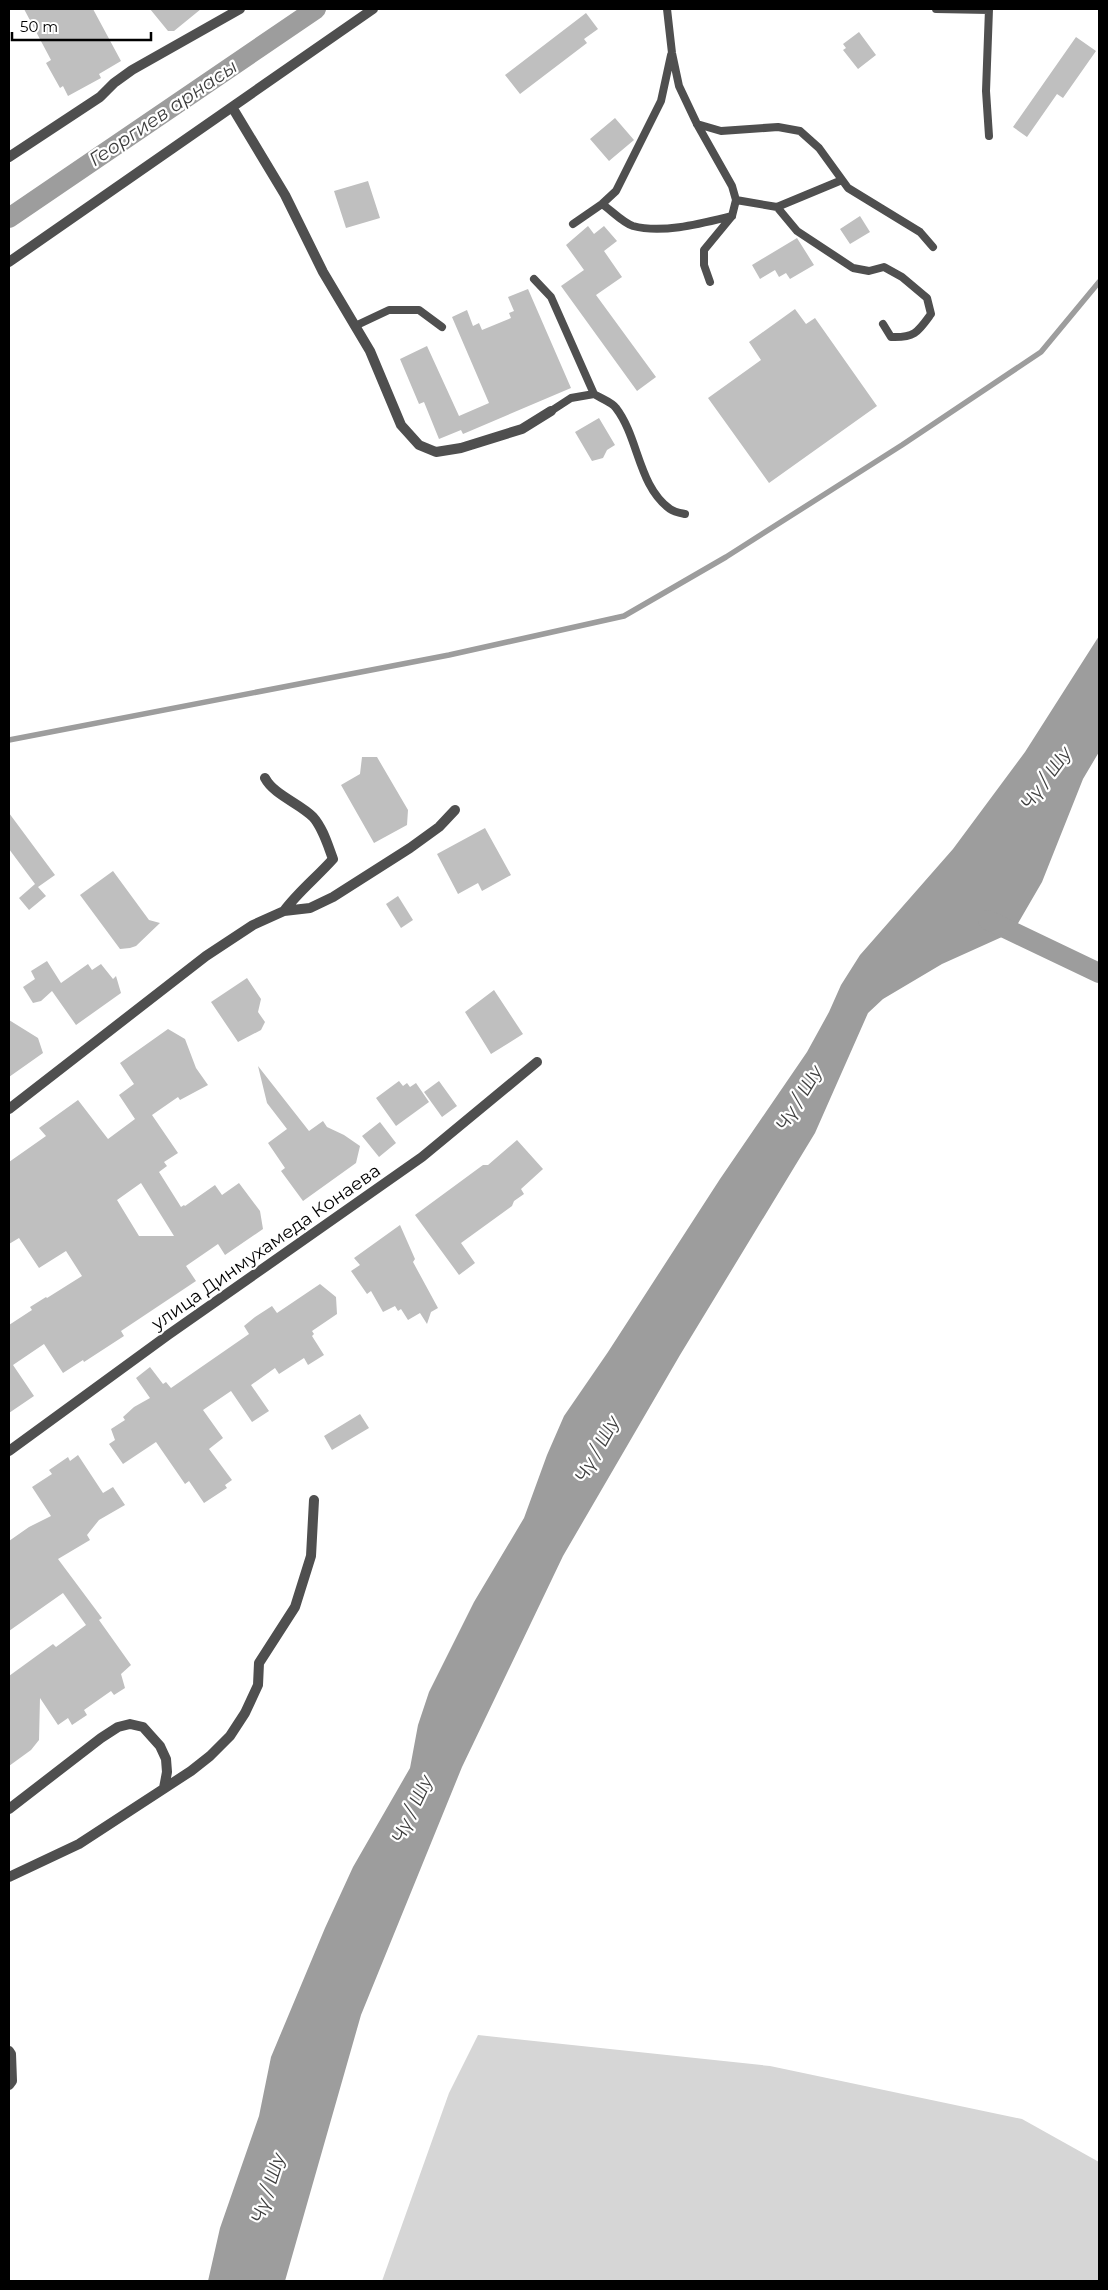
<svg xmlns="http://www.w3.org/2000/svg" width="1108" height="2290" font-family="Montserrat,sans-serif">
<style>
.green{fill:#d6d6d6}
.water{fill:#9d9d9d}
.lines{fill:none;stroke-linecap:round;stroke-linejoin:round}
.stream{stroke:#9d9d9d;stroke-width:5.5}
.canal{stroke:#9d9d9d;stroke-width:20}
.building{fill:#bfbfbf;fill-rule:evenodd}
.lane{stroke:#4f4f4f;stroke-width:8}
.street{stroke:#4f4f4f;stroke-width:10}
.labels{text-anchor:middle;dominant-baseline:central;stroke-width:4.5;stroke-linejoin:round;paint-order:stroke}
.street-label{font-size:18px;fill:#000;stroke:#fff}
.water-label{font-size:19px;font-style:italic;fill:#3e3e3e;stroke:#fff}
</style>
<rect width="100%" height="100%" fill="#fff"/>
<!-- green -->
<path class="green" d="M478 2035 770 2066 1022 2119 1099 2162V2281H382L449 2093Z"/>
<!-- water -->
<path class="water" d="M1099 636V752L1083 779 1042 882 1013 932 942 964 883 999 868 1013 815 1133 680 1355 563 1556 462 1767 361 2015 285 2281H208L220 2228 259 2116 271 2057 325 1928 353 1867 410 1768 418 1725 429 1692 474 1602 524 1518 547 1455 564 1416 608 1352 720 1179 807 1052 829 1012 841 985 860 955 953 849 1025 752Z"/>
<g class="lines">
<!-- stream -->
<path class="stream" d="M9 740 449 655 624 616 726 557 902 445 1041 352 1099 282"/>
<!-- canal -->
<path class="canal" d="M9 218 316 9
M988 920 1099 973"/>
</g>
<!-- building -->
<path class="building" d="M24 9H93L121 61 99 74 101 78 68 96 63 86 60 88 46 63 51 60Z
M150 9H201L174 31H168Z
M586 13 598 29 584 39 587 43 520 94 505 75Z
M859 32 876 55 858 69 843 50 846 48 843 44Z
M1076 37 1096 51 1063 98 1057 94 1027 137 1013 127Z
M615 118 634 140 609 161 590 139Z
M368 181 380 218 346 228 334 191Z
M860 216 870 232 850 244 840 229Z
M588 226 594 234 604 226 617 241 604 251 622 277 596 295 656 377 637 391 561 286 584 270 566 245Z
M797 238 814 265 790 279 786 273 779 277 775 270 760 279 752 265Z
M528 289 571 388 463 434 461 430 439 439 424 402 419 404 400 359 427 346 459 416 489 403 452 317 467 310 473 326 479 323 482 330 511 318 509 313 514 311 508 297Z
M795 309 806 324 815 318 877 406 769 483 708 398 761 360 749 342Z
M599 418 615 445 607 450 603 458 592 461 575 432Z
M362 757H377L408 810 407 825 374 843 341 785 360 774Z
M9 813 55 875 38 887 46 896 29 910 19 898 35 884 9 849Z
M485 828 511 875 482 891 478 883 458 894 437 854Z
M113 871 149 920 160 923 136 946 130 948 120 949 80 895Z
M398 896 413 920 401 928 386 904Z
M47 961 61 983 88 964 92 970 101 964 113 979 116 976 121 993 76 1025 52 991 41 1001 33 1003 23 987 35 979 31 971Z
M247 978 261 999 258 1012 265 1022 261 1030 238 1042 211 1002Z
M494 990 523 1034 491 1054 465 1012Z
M9 1020 38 1038 43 1053 9 1077Z
M168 1029 185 1039 196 1068 208 1085 180 1100 178 1097 152 1115 178 1153 164 1162 167 1166 159 1172 181 1207 184 1205 185 1206 215 1185 222 1195 239 1183 260 1211 263 1229 225 1255 218 1244 186 1266 196 1281 121 1331 124 1336 84 1362 83 1360 63 1373 44 1344 13 1365 34 1396 9 1413V1325L32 1310 30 1307 46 1297 47 1298 82 1276 66 1251 39 1268 19 1238 9 1244V1162L46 1136 39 1128 78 1100 108 1139 135 1119 119 1095 134 1084 120 1063ZM141 1183 174 1236H139L117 1200Z
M258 1066 309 1131 323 1121 327 1127 344 1135 360 1146 356 1163 303 1201 281 1171 285 1168 268 1143 287 1129 267 1103Z
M399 1081 403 1086 407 1083 410 1087 416 1083 429 1102 396 1126 376 1098Z
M439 1081 457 1106 442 1117 424 1092Z
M380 1122 396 1143 379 1157 362 1136Z
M517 1140 543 1169 521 1189 524 1194 514 1201 512 1206 461 1243 475 1263 459 1275 415 1215 483 1165H488Z
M400 1225 415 1259 413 1262 438 1308 431 1312 427 1324 420 1313 408 1320 401 1309 398 1311 395 1306 383 1312 371 1291 367 1294 351 1271 360 1265 354 1258Z
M320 1284 336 1297 337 1314 312 1331 314 1334 312 1336 324 1355 308 1365 304 1358 279 1374 275 1368 251 1385 269 1411 252 1422 231 1391 203 1410 223 1438 209 1449 232 1480 225 1485 227 1488 204 1503 189 1481 185 1484 156 1442 123 1464 109 1444 115 1440 111 1429 125 1420 123 1417 134 1407 150 1398 136 1378 150 1367 163 1384 166 1382 171 1388 249 1334 244 1326 255 1317 272 1306 277 1313Z
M360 1414 369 1428 332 1450 324 1436Z
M78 1455 103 1493 113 1487 125 1505 99 1520 87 1535 90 1540 58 1559 102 1618 99 1620 131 1665 121 1674 125 1688 114 1695 111 1691 84 1710 87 1715 72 1725 68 1718 58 1725 40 1698 39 1740 31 1750 9 1766V1676L53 1644 56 1647 86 1625 63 1593 9 1631V1541L29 1527 51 1516 32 1487 52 1474 49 1470 68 1457 70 1461Z"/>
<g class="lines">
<!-- lane -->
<path class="lane" d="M667 9 672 53 679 86 697 124 732 186 736 200 732 216 704 250V265L710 282
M936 9 989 10
M989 9 986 91 989 136
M697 124 721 131 778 127 800 131 819 148 848 188 920 232 933 247
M736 200 777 207 842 180
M602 204C611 210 623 223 633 226 663 234 703 223 732 216
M777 207 797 231 853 268 869 271 884 267 902 277 927 298 931 314C918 332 915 338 891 337L883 324
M573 224 602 204 616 191 661 101 671 55
M534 279 551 297 594 394
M355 326 389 310H419L442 327
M551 411 571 398 594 394C600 398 612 402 616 408 639 438 638 486 670 509 674 512 680 513 685 514"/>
<!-- street -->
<path class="street" d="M232 107 285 195 323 272 370 351 401 425 419 445 436 452 461 448 522 429 551 411
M9 157 100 97 114 83 132 70 240 9
M9 262 373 9
M265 778C274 795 299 803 313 817 323 828 328 846 333 859 317 877 298 892 284 911
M9 1109 206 956 253 925 284 911 310 908 333 897 410 848 439 827 455 810
M9 1451 168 1335 422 1157 537 1062
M9 1809 101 1738 118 1727 130 1724 143 1727 160 1746 166 1759 167 1772 164 1788
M9 1877 79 1844 191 1771 210 1756 230 1736 245 1713 258 1685 259 1663 295 1607 311 1556 314 1500
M9 2051 11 2054 12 2081 9 2085"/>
</g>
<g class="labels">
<!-- street labels -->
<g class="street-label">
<text transform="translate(266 1247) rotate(-35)">улица Динмухамеда Конаева</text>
</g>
<!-- water labels -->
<g class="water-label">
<text transform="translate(163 113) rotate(-34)">Георгиев арнасы</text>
<text transform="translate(1046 778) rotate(-54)">Чү / Шу</text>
<text transform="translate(799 1098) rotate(-59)">Чү / Шу</text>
<text transform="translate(597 1449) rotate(-61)">Чү / Шу</text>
<text transform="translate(412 1809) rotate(-65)">Чү / Шу</text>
<text transform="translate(268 2188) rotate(-72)">Чү / Шу</text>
</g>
</g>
<!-- border -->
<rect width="1108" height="2290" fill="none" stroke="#000000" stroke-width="20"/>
<!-- scale -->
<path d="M12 32v8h139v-8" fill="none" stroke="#000000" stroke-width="2.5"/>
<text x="20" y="32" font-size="15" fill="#000000" stroke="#ffffff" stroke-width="4" paint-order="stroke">50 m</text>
</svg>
